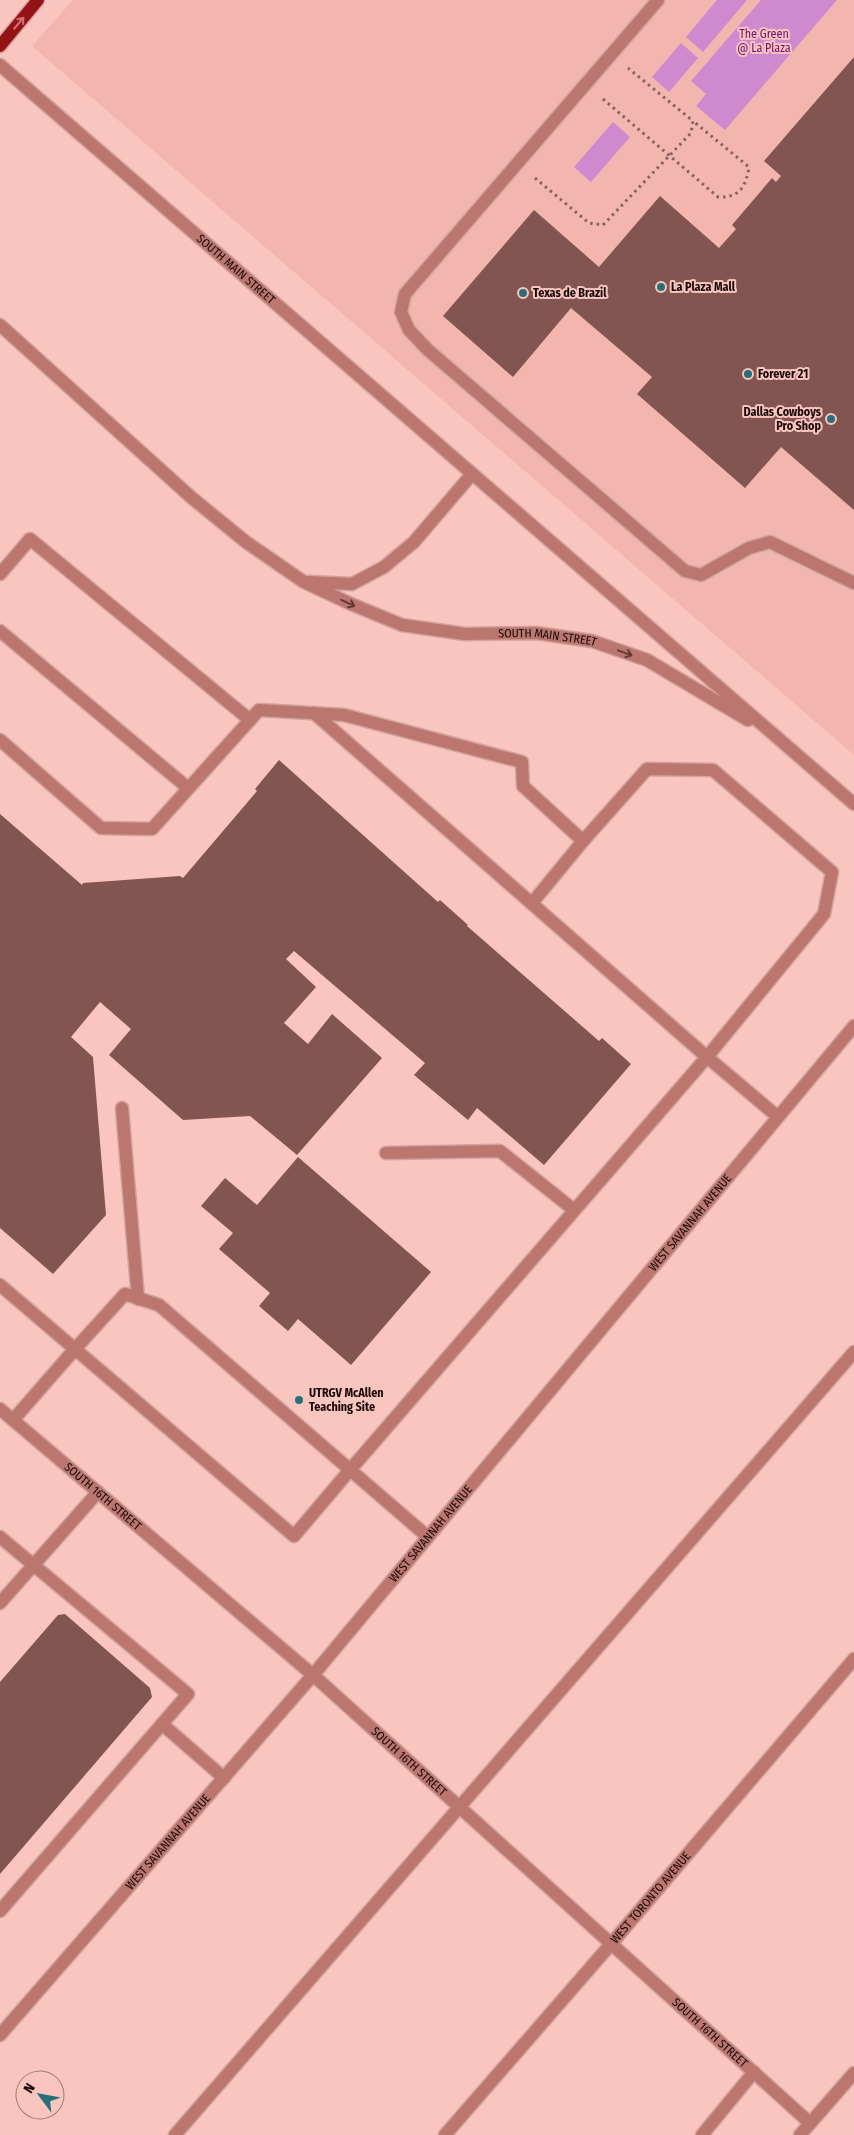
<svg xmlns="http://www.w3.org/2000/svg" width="854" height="2135" font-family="'Fira Sans Condensed',sans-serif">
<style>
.built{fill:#f2b6af}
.green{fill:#ce89cf}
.building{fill:#825550}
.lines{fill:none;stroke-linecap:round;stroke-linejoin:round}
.minor-casing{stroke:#d2a39e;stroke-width:15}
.major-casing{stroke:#d2a39e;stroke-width:15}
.path{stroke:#84625e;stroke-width:3;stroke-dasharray:2.5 4;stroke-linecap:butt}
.minor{stroke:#ba766f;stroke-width:12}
.major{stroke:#951216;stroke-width:12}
.oneway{stroke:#cd7473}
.oneway2{stroke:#613936}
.poi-dot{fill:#277079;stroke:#fac5bf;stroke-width:2}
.labels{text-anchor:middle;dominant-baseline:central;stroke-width:4;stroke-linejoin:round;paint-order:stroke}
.park-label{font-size:12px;fill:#6c116f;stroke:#fac5bf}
.street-label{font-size:12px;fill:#190807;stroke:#fac5bf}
.poi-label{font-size:12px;font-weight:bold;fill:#190807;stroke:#fac5bf;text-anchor:start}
</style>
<rect width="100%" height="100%" fill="#fac5bf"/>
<!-- built -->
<path class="built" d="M73 0H854V755L32 46Z"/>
<!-- green -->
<path class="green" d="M717 0H747L703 52 686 37Z
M761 0H837L725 130 696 106 706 94 691 81Z
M681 43 698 58 669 92 652 77Z
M613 122 630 137 591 182 574 167Z"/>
<!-- building -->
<path class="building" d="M854 57V510L781 447 745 488 637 394 652 377 571 308 513 377 443 316 534 210 599 267 660 196 719 248 736 229 732 225 772 178 776 182 781 176 764 161Z
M279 760 438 902 440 900 468 925 467 926 599 1041 602 1038 631 1064 544 1165 477 1108 468 1120 414 1075 425 1063 294 951 286 959 316 987 284 1023 308 1044 332 1014 382 1058 297 1155 250 1116 183 1120 109 1055 131 1029 100 1002 71 1037 93 1057 106 1215 53 1274 0 1228V814L82 885 83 883 180 876 183 878 257 791 255 789Z
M298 1157 431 1272 351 1365 298 1319 288 1331 259 1306 270 1293 219 1249 233 1233 201 1206 225 1178 257 1205Z
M65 1614 150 1688 152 1697 0 1874V1682L58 1615Z"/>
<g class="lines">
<defs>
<g id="minor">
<path d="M658 0 405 294 401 312 409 330 428 350 685 571 701 575 749 548 770 542 854 583"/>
<path id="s1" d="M0 65 854 804"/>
<path id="s2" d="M0 325 192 498 246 542 304 582 351 604 402 625 465 634 536 633 592 641 647 660 748 720"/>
<path d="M0 574 30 539 250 720"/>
<path d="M309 582 352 584 384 567 414 542 472 474"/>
<path d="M0 631 188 788"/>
<path d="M314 713 707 1057 350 1470 294 1536 75 1349 125 1294 159 1305 428 1537"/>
<path d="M0 740 101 828 152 829 259 710 344 715 522 762 523 786 583 841 647 769 713 770 832 872 824 914 707 1057 778 1117"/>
<path d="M532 903 583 841"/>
<path d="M122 1108 138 1299"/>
<path d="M386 1153 500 1151 574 1210"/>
<path d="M0 1285 75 1349 13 1420"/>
<path id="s3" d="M0 1409 313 1675 810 2123"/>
<path d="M0 1537 188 1694 0 1911"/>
<path d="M0 1603 98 1492"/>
<path d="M162 1724 224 1778"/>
<path id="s4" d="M0 2035 313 1675 854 1026"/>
<path d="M175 2135 854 1352"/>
<path id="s5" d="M445 2135 611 1944 854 1659"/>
<path d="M702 2135 754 2072"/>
<path d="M800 2135 854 2073"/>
</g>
<path id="major" d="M0 46 38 0"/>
</defs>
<!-- minor casing -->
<use href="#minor" class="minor-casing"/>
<!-- major casing -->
<use href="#major" class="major-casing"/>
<!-- path -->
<path class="path" d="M603 99 718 197C740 198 746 186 749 167L693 121
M535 178 589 223 603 225 691 133 693 121 628 68"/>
<!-- minor -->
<use href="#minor" class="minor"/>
<!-- major -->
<use href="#major" class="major"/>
</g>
<!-- one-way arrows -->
<defs><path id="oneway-shaft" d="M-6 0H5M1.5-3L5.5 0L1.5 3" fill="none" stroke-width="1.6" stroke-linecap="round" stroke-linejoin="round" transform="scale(1.25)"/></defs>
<use class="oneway" href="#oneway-shaft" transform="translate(19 23) rotate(-50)"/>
<g class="oneway2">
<use href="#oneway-shaft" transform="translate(348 603) rotate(25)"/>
<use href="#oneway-shaft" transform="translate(625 653) rotate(20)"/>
</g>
<!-- markers -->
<g class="poi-dot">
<circle cx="661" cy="287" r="5"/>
<circle cx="523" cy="293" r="5"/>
<circle cx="748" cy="374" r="5"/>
<circle cx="831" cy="419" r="5"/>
<circle cx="299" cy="1400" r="5"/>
</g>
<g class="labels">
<!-- park labels -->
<g class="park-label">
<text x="764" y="34">The Green<tspan x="764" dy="14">@ La Plaza</tspan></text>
</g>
<!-- street labels -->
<g class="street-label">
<text stroke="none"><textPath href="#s1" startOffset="312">SOUTH MAIN STREET</textPath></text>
<text stroke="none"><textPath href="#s2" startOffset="652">SOUTH MAIN STREET</textPath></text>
<text stroke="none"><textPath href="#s4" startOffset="1066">WEST SAVANNAH AVENUE</textPath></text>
<text stroke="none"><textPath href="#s3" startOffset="135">SOUTH 16TH STREET</textPath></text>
<text stroke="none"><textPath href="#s4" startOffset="661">WEST SAVANNAH AVENUE</textPath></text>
<text stroke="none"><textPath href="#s3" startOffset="540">SOUTH 16TH STREET</textPath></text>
<text stroke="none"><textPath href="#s4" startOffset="256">WEST SAVANNAH AVENUE</textPath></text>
<text stroke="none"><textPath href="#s5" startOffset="314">WEST TORONTO AVENUE</textPath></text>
<text stroke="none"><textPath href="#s3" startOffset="945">SOUTH 16TH STREET</textPath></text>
</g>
<!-- poi labels -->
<g class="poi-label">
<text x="671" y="287">La Plaza Mall</text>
<text x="533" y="293">Texas de Brazil</text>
<text x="758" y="374">Forever 21</text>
<text x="821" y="412" text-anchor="end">Dallas Cowboys<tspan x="821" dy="14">Pro Shop</tspan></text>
<text x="309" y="1393">UTRGV McAllen<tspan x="309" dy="14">Teaching Site</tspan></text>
</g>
</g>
<!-- north arrow -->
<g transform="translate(40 2095) rotate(302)"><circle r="24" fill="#fac5bf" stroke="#a07975"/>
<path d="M0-4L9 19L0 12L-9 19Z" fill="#277079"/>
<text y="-8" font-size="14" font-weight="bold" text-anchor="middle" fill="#190807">N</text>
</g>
</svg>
